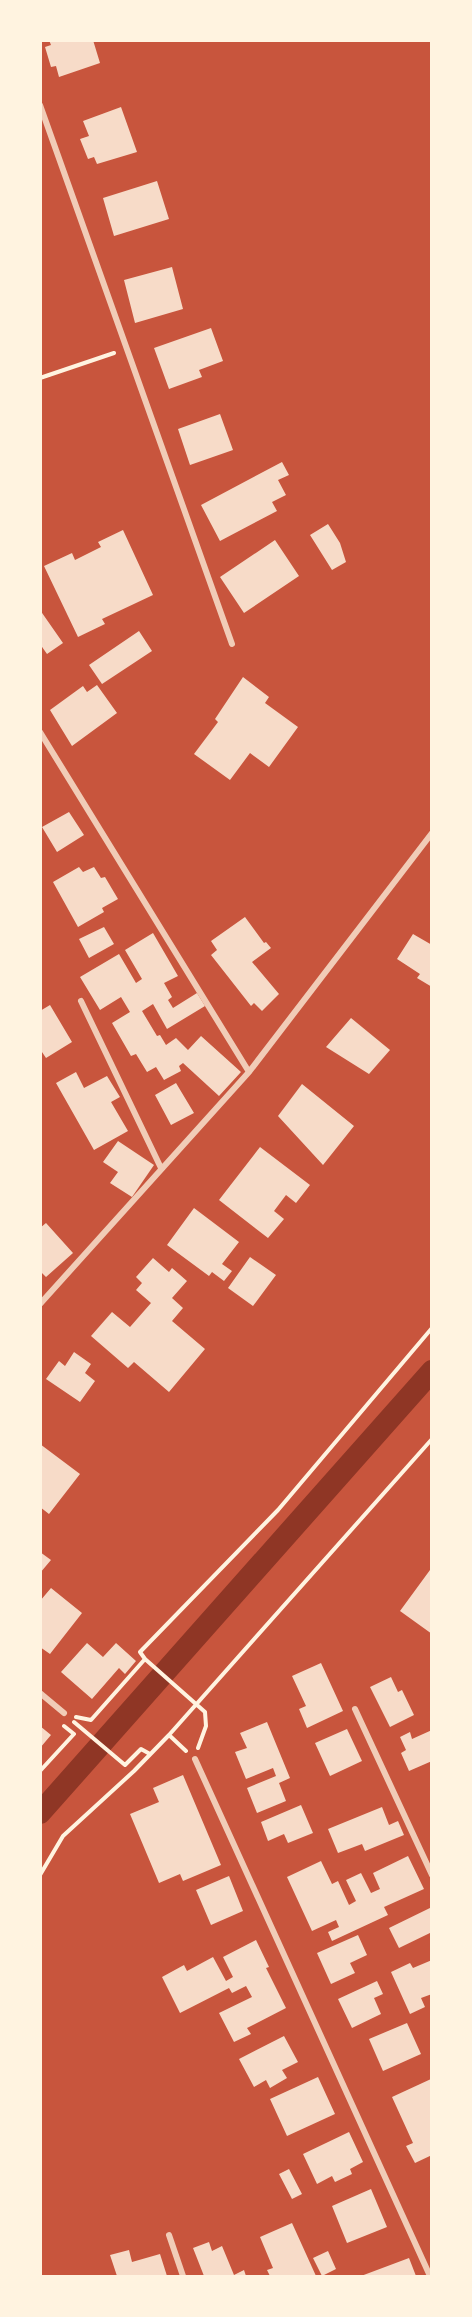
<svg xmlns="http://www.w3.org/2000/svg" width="472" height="2317" font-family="'Exo 2',sans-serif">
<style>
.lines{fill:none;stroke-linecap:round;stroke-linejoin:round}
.canal{stroke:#8f3625;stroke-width:22}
.building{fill:#f7dbc8}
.path{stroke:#fff3e0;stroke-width:4}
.minor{stroke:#f1ccb7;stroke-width:6}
</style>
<rect width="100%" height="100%" fill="#c8553d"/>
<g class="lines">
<!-- canal -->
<path class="canal" d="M40 1813 432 1371"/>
</g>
<!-- building -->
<path class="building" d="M49 40H93L100 63 59 77 56 66 51 67 45 47 51 45Z
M121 107 137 152 97 164 94 157 88 159 80 139 89 136 83 121Z
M157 181 169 219 114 236 103 198Z
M172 267 183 309 135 323 124 280Z
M211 328 223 361 199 370 202 377 169 389 154 348Z
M220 414 233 450 190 465 178 429Z
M282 462 289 475 278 480 286 495 272 502 277 511 220 541 201 505Z
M328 524 340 543 346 562 332 570 310 535Z
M123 530 153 595 102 619 105 624 78 637 44 566 72 553 75 560 101 547 98 542Z
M275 540 299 576 244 613 220 577Z
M40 610 63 643 47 654 40 644Z
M139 631 152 651 102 684 89 665Z
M243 677 269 697 265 703 298 727 269 767 250 753 230 780 194 754 218 722 215 719Z
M97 685 117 713 72 746 50 710 83 686 87 692Z
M69 812 84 835 57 852 42 827Z
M79 867 83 872 94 867 101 878 105 877 118 899 102 908 104 912 78 927 53 882Z
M245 917 264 943 266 942 271 948 252 962 279 994 262 1011 254 1003 251 1006 211 955 217 950 211 941Z
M104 927 114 944 89 958 79 939Z
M153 933 178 976 164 983 172 997 168 1000 173 1008 197 993 205 1006 167 1029 153 1004 142 1011 157 1036 160 1035 166 1045 176 1038 188 1050 201 1036 241 1072 219 1096 183 1063 179 1066 181 1071 164 1080 156 1067 147 1072 136 1054 131 1056 112 1023 130 1012 121 997 100 1010 80 977 119 954 136 983 142 979 125 950Z
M413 934 432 945V987L417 978 420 974 397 959Z
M50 1005 72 1042 46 1058 40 1049V1011Z
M351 1018 390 1050 369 1074 326 1047Z
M76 1072 84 1088 107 1076 120 1097 111 1102 128 1131 94 1150 56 1083Z
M176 1083 194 1113 171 1125 155 1095Z
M302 1084 354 1126 323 1165 278 1116Z
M118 1141 154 1165 132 1197 110 1183 118 1172 103 1162Z
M260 1147 310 1185 296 1203 286 1195 274 1211 284 1219 268 1238 219 1200Z
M194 1208 239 1242 222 1264 232 1271 224 1281 212 1272 209 1276 167 1245Z
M46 1223 73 1253 46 1277 40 1271V1228Z
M250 1257 276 1275 253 1306 228 1288Z
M153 1258 169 1272 172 1268 187 1281 172 1298 183 1308 172 1321 205 1349 169 1392 134 1362 128 1368 91 1336 112 1312 130 1327 151 1303 136 1290 142 1283 136 1277Z
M74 1352 91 1364 85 1373 95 1381 80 1402 46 1379 59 1361 65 1366Z
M40 1444 80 1474 49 1514 40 1507Z
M40 1552 51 1560 40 1573Z
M430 1570 432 1571V1634L400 1611Z
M51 1588 82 1613 50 1654 40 1647V1601Z
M87 1643 103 1657 116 1643 136 1661 125 1674 119 1668 92 1699 61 1672Z
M321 1663 343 1711 307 1728 299 1709 306 1706 292 1676Z
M391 1677 398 1692 402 1690 414 1715 390 1727 370 1687Z
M267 1722 290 1778 279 1783 286 1801 257 1813 247 1788 276 1776 273 1768 246 1779 235 1752 247 1748 240 1733Z
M40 1726 51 1735 40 1748Z
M347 1729 362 1761 330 1776 315 1743Z
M432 1730V1761L409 1771 401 1753 406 1750 400 1737 410 1732 412 1739Z
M183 1775 221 1865 183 1881 180 1874 159 1883 130 1814 159 1802 153 1788Z
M301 1805 313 1833 288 1843 284 1834 268 1841 261 1822Z
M382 1807 389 1825 398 1821 404 1835 365 1851 362 1844 338 1853 328 1829Z
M408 1856 424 1889 384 1907 388 1915 332 1941 328 1932 339 1927 336 1920 312 1931 287 1877 321 1861 332 1884 338 1881 349 1905 356 1901 346 1880 361 1873 371 1893 380 1889 373 1873Z
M229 1876 243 1911 211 1925 196 1890Z
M432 1907V1932L399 1948 389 1928Z
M358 1935 367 1955 350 1963 355 1973 331 1984 317 1953Z
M256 1940 269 1967 266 1968 286 2008 247 2028 251 2034 234 2042 219 2013 252 1997 246 1986 232 1993 229 1988 180 2013 162 1977 184 1965 187 1971 213 1957 226 1981 233 1977 223 1957Z
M432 1960V1994L421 1998 425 2007 410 2014 391 1972 410 1963 413 1968Z
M377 1981 383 1994 374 1998 381 2014 352 2028 338 1999Z
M407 2023 421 2054 383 2071 369 2039Z
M284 2036 298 2062 282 2070 287 2078 270 2088 266 2080 254 2087 239 2059Z
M318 2077 335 2114 287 2136 270 2099Z
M431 2079 432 2155 415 2163 406 2146 413 2143 392 2097Z
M349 2132 363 2162 350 2169 352 2174 335 2182 332 2176 317 2184 303 2154Z
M289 2169 302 2194 292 2199 279 2174Z
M371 2189 387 2227 347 2243 332 2206Z
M292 2223 316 2276H270L267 2270 273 2268 260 2237Z
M209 2242 212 2251 222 2246 234 2275 244 2270 246 2276H204L193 2248Z
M129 2250 132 2262 160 2254 167 2276H117L110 2255Z
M328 2251 336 2269 322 2276 313 2258Z
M409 2258 416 2276H361Z"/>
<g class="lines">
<!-- path -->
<path class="path" d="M40 378 114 353
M145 1659 205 1712 206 1726 198 1748
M76 1717 91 1720 145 1659 140 1652 278 1510 432 1328
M74 1722 125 1765 141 1749 150 1754
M169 1735 186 1751
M40 1771 74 1734 64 1726
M40 1875 63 1836 134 1771 169 1735 432 1439"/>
<!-- minor -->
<path class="minor" d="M40 105 232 644
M40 732 249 1072
M81 1001 161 1168
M40 1304 249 1072 432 833
M40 1693 64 1713
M355 1709 432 1875
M195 1759 430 2276
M169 2235 183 2276"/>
</g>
<!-- border -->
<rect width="472" height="2317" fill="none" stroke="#fff3e0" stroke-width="84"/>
</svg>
